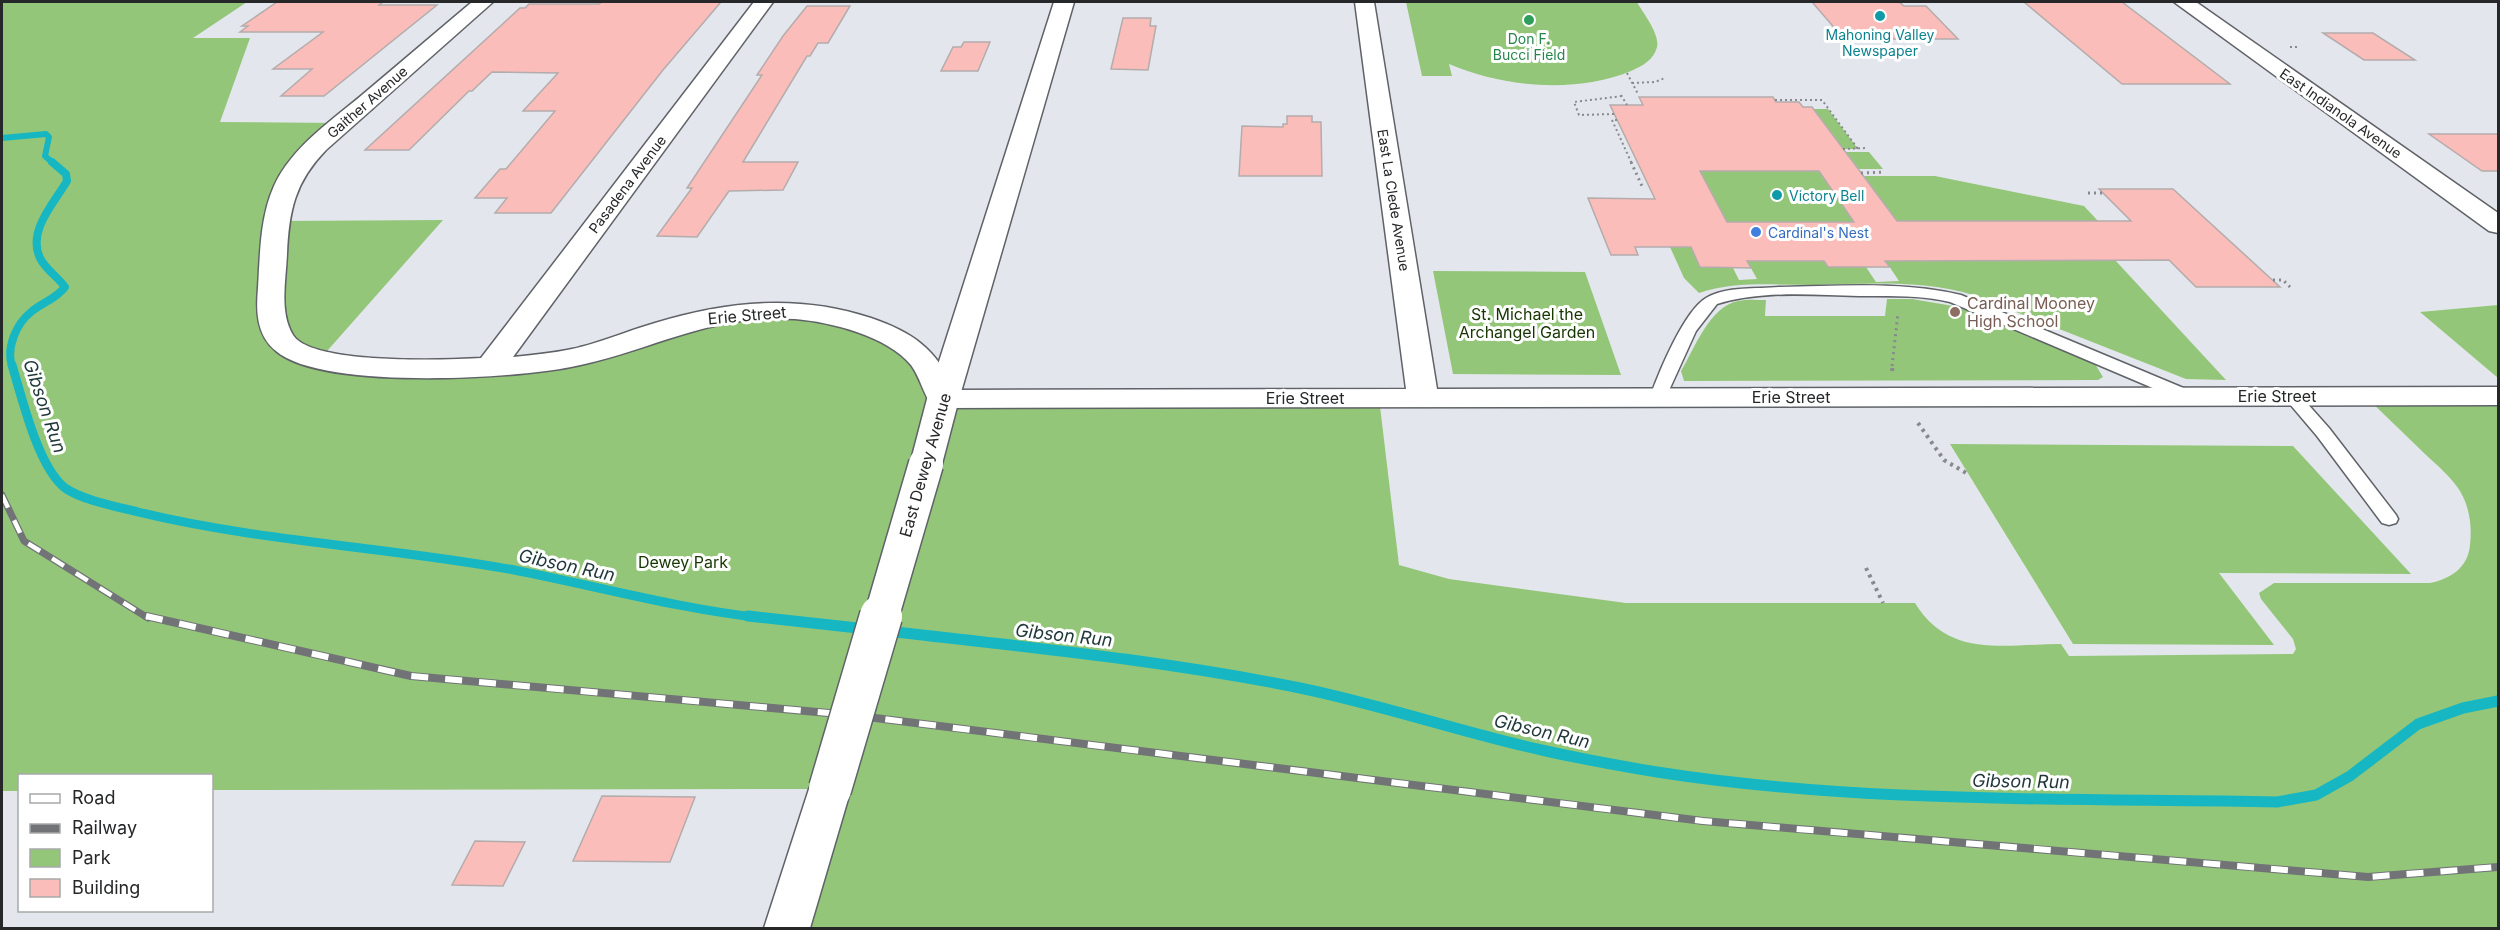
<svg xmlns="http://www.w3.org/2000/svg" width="2500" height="930" font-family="Inter,sans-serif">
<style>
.green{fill:#94c679}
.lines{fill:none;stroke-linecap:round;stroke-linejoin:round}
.stream-far3{stroke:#16b7c2;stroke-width:6}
.stream-far2{stroke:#16b7c2;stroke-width:8}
.stream-far1{stroke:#16b7c2;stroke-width:9}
.stream{stroke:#16b7c2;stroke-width:11}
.building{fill:#fabdba;stroke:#b4acac;stroke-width:1.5;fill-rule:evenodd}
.service-casing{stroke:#5f6267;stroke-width:3}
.minor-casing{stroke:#5f6267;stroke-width:3}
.tertiary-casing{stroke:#5f6267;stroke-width:3}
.path-far2{stroke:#87898d;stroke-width:2;stroke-dasharray:2 3;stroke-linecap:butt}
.path-far1{stroke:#87898d;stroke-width:3;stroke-dasharray:2 4;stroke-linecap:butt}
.path{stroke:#87898d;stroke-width:4;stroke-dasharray:3 4.5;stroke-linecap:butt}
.service{fill:#fff;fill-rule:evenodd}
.minor{fill:#fff;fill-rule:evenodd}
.tertiary{fill:#fff;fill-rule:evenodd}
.rail-far1-casing{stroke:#717377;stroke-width:7}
.rail-casing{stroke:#717377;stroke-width:8}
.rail-far1{stroke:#fff;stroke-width:4.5;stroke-dasharray:14;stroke-linecap:butt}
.rail{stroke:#fff;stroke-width:6;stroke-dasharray:17;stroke-linecap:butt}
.tertiary-bridge-far1-casing{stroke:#5f6267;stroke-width:37;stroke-linecap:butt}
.tertiary-bridge-casing{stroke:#5f6267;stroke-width:45;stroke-linecap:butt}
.tertiary-bridge-far1{stroke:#fff;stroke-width:34}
.tertiary-bridge{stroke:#fff;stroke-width:42}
.culture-dot{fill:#0f9aa8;stroke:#fff;stroke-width:2}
.leisure-dot{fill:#2e9e5b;stroke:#fff;stroke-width:2}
.shop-dot{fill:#3f7fe0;stroke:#fff;stroke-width:2}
.education-dot{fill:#8d6e63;stroke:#fff;stroke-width:2}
.labels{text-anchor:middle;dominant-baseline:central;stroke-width:6;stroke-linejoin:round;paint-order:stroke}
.far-culture-label{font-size:14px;fill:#0d838f;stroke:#fff}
.far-leisure-label{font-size:14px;fill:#27864d;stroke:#fff}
.far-street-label{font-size:14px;fill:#262729;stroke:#fff}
.far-shop-label{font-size:14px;fill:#366cbe;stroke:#fff;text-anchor:start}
.education-label{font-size:16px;fill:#785e54;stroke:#fff;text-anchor:start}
.park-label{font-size:16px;fill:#163500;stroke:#fff}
.street-label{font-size:16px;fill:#262729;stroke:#fff}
.water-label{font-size:18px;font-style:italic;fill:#1f3739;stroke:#fff}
</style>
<rect width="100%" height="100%" fill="#e3e7ed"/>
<!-- green -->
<path class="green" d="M2 2H247L193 38H250L220 122 344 123 318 145 278 221 443 220 320 359 543 363 670 327 794 311 897 339 943 399 1379 398 1399 565 1449 579 1626 603H1915C1949 659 2005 644 2061 644L2069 656 2293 654 2296 649 2293 639 2261 599 2259 593 2274 583H2430C2450 579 2468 568 2470 545 2472 527 2470 508 2460 491 2451 477 2437 465 2425 454 2405 435 2385 415 2365 396H2498V928H787L829 789 212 790V776H20L19 791H2Z
M1406 2H1637C1643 13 1660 34 1657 47 1654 60 1642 66 1631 71 1576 94 1502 87 1449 64L1452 76H1422Z
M1814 109H1828L1858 149H1843Z
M1846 152H1869L1883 169H1859Z
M1700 171H1819L1854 222H1727Z
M1864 176H1935L2084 206 2098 221H1897Z
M1670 247H1691L1700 267 1733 268 1739 280 1757 279 1747 261H1824L1828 267H1866L1876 282 1899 281 1883 257 1899 261 2115 260 2226 380 2186 379 1973 295C1921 279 1866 284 1813 285 1774 285 1735 281 1699 293L1684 278Z
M1433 271 1585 272 1621 375 1453 374Z
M1887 299H1912L1959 307 2086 359 2095 364 2103 377 2098 380 1684 381 1681 371C1695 348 1709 307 1738 301 1747 299 1757 300 1766 300L1765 316H1885Z
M2498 305V378L2420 312Z
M1950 444 2293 446 2411 574 2219 573 2274 645 2073 644Z"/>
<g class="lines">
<!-- stream-far3 -->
<path class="stream-far3" d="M2 138 46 134 49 137 45 156 54 164"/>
<!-- stream-far2 -->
<path class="stream-far2" d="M12 366C6 348 16 324 31 312 43 302 56 299 65 287 58 277 45 269 40 258 27 231 54 203 67 181L66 174 52 162"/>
<!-- stream-far1 -->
<path class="stream-far1" d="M12 365C22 398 38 467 65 488 82 500 118 507 138 512 261 542 389 547 514 570 597 586 679 609 762 618"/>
<!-- stream -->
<path class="stream" d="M748 616 867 629
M887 631C1025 647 1163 660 1300 688 1383 705 1463 733 1546 751 1582 759 1620 766 1657 772 1862 804 2070 798 2277 802L2316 795 2350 776 2418 724 2463 708 2498 701"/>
</g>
<!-- building -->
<path class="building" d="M277 2H383L379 5H437L324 96H281L312 69H273L323 32H240L248 26H242Z
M602 2H721L663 70 551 213H495L507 198H475L500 169H506L555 111H523L558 73 492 72 472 91H469L409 150H365L520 8H525L529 4H599Z
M1812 2H1899L1904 6H1926L1958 39H1844Z
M2024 2H2122L2230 84H2122Z
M807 6H850L828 43H818L810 56H807L743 162H798L783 190 729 191 697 237 657 236 692 188H687L762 75H757L783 36Z
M1123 18H1151L1150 26H1156L1148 70 1111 69Z
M2323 33H2373L2415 60H2364Z
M964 42H990L978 71H941L953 47H961Z
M1639 97H1773L1776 102H1799L1803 107H1812L1897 221H2131L2099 189H2173L2280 287H2196L2169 260 1885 261 1890 267H1828L1824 261H1747L1751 268 1700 267 1691 247H1635L1638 255H1611L1588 198 1655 199 1610 105H1643ZM1700 171H1819L1854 222H1727Z
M1287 116H1312V122H1321L1322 176H1239L1242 126 1283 127V124H1287Z
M2429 134H2499V171H2482Z
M602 796 695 797 670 862 573 861Z
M475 841 525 842 503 886 452 885Z"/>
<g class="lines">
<defs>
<path id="service" d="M1779 287C1839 286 1903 281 1961 295L2193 392 2195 396 2193 400H2181L1950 302C1921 295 1889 296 1859 296 1814 295 1761 290 1717 304L1696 331 1666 397 1664 401H1652L1650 397C1659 372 1684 311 1706 298 1726 286 1757 289 1779 287Z
M2291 391 2297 392 2329 428 2396 515 2398 519 2396 523 2389 525 2382 523 2317 436 2283 396 2285 392Z"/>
<path id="minor" d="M472 2H493L326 150C295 182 289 210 287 254 286 280 279 312 293 335 312 365 446 360 481 358L754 2H773L513 357C533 355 553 353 572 349 600 343 627 331 655 323 727 301 799 294 871 318 912 332 937 349 954 390L1406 389 1355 2H1374L1437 389 2498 387V405L943 408 932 406C923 393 920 377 911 365 887 336 831 322 795 319 709 313 650 352 571 367 512 379 321 390 276 351 256 335 256 310 258 288 260 254 260 217 274 186 291 148 331 121 362 95 399 64 435 33 472 2Z"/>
<path id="tertiary" d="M1054 2H1074L959 399 942 464 938 471 926 475 914 471 910 464 927 399Z
M2174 2H2196L2498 213V233L2489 231Z
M830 771 845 777 851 789 810 928H764L809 789 815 777Z"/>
</defs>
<!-- service casing -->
<use href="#service" class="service-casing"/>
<!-- minor casing -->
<use href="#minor" class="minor-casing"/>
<!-- tertiary casing -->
<use href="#tertiary" class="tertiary-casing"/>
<!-- path-far2 -->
<path class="path-far2" d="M2290 47H2300
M1627 73 1638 94
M1632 83 1655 82 1665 78
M1621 95 1627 105
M1775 100H1822L1858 149
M1614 114 1579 115 1574 102 1622 96
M1617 120H1612L1632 164
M1843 149 1867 148"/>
<!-- path-far1 -->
<path class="path-far1" d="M1631 162 1642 186
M1861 173 1885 172
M2088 193H2104
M2273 280H2283L2290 287
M1892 366 1898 313"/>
<!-- path -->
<path class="path" d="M1892 371 1893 365
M1918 423 1944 460 1968 474
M1866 568 1883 603"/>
<!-- service -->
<use href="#service" class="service"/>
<!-- minor -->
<use href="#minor" class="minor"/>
<!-- tertiary -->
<use href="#tertiary" class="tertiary"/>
<defs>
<path id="rail-far1" d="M2 495 24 541 148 618"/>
<path id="rail" d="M146 616 411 676 851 715 1703 821 2368 877 2498 867"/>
</defs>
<!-- rail-far1 casing -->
<use href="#rail-far1" class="rail-far1-casing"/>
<!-- rail casing -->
<use href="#rail" class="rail-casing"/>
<!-- rail-far1 -->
<use href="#rail-far1" class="rail-far1"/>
<!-- rail -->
<use href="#rail" class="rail"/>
<defs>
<path id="tertiary-bridge-far1" d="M881 618 926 464"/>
<path id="tertiary-bridge" d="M830 789 881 616"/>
</defs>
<!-- tertiary-bridge-far1 casing -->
<use href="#tertiary-bridge-far1" class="tertiary-bridge-far1-casing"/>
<!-- tertiary-bridge casing -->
<use href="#tertiary-bridge" class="tertiary-bridge-casing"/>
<!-- tertiary-bridge-far1 -->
<use href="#tertiary-bridge-far1" class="tertiary-bridge-far1"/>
<!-- tertiary-bridge -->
<use href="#tertiary-bridge" class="tertiary-bridge"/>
</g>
<!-- markers -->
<g class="culture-dot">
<circle cx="1880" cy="16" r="6"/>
<circle cx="1777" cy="195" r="6"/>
</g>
<circle class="leisure-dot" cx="1529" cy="20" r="6"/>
<circle class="shop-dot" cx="1756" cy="232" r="6"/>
<circle class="education-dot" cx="1955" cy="312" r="6"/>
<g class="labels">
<!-- far-culture labels -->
<g class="far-culture-label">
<text x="1880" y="34">Mahoning Valley<tspan x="1880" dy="16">Newspaper</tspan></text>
<text x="1789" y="195" text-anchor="start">Victory Bell</text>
</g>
<!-- far-leisure labels -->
<g class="far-leisure-label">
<text x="1529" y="38">Don F.<tspan x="1529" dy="16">Bucci Field</tspan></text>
</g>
<!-- far-street labels -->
<g class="far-street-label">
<text transform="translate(367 102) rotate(-41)">Gaither Avenue</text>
<text transform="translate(2341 113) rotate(35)">East Indianola Avenue</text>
<text transform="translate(627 184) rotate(-53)">Pasadena Avenue</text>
<text transform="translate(1394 200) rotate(81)">East La Clede Avenue</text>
</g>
<!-- far-shop labels -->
<g class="far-shop-label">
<text x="1768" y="232">Cardinal's Nest</text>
</g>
<!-- education labels -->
<g class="education-label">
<text x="1967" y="303">Cardinal Mooney<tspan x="1967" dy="18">High School</tspan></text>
</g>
<!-- park labels -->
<g class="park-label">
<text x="1527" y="314">St. Michael the<tspan x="1527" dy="18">Archangel Garden</tspan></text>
<text x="683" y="562">Dewey Park</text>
</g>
<!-- street labels -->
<g class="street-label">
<text transform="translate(747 315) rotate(-5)">Erie Street</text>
<text x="2277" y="396">Erie Street</text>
<text x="1791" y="397">Erie Street</text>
<text x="1305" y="398">Erie Street</text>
<text transform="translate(925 465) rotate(-74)">East Dewey Avenue</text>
</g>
<!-- water labels -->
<g class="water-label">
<text transform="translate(45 406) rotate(71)">Gibson Run</text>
<text transform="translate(567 565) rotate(12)">Gibson Run</text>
<text transform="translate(1064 635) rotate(6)">Gibson Run</text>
<text transform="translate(1542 731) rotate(13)">Gibson Run</text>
<text transform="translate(2021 781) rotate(1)">Gibson Run</text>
</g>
</g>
<!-- border -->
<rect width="2500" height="930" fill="none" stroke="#262729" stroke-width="6"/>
<!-- legend -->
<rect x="18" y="774" width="195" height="138" fill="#ffffff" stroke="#a8a9a9" stroke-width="1.5"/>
<rect x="30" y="794" width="30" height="9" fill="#ffffff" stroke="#a8a9a9" stroke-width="1.5"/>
<text x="72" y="804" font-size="18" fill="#262729">Road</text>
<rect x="30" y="824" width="30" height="9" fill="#717377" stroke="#a8a9a9" stroke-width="1.5"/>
<text x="72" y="834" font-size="18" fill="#262729">Railway</text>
<rect x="30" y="849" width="30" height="18" fill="#94c679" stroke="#a8a9a9" stroke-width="1.5"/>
<text x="72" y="864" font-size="18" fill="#262729">Park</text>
<rect x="30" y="879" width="30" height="18" fill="#fabdba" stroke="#a8a9a9" stroke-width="1.5"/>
<text x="72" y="894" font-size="18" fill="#262729">Building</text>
</svg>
